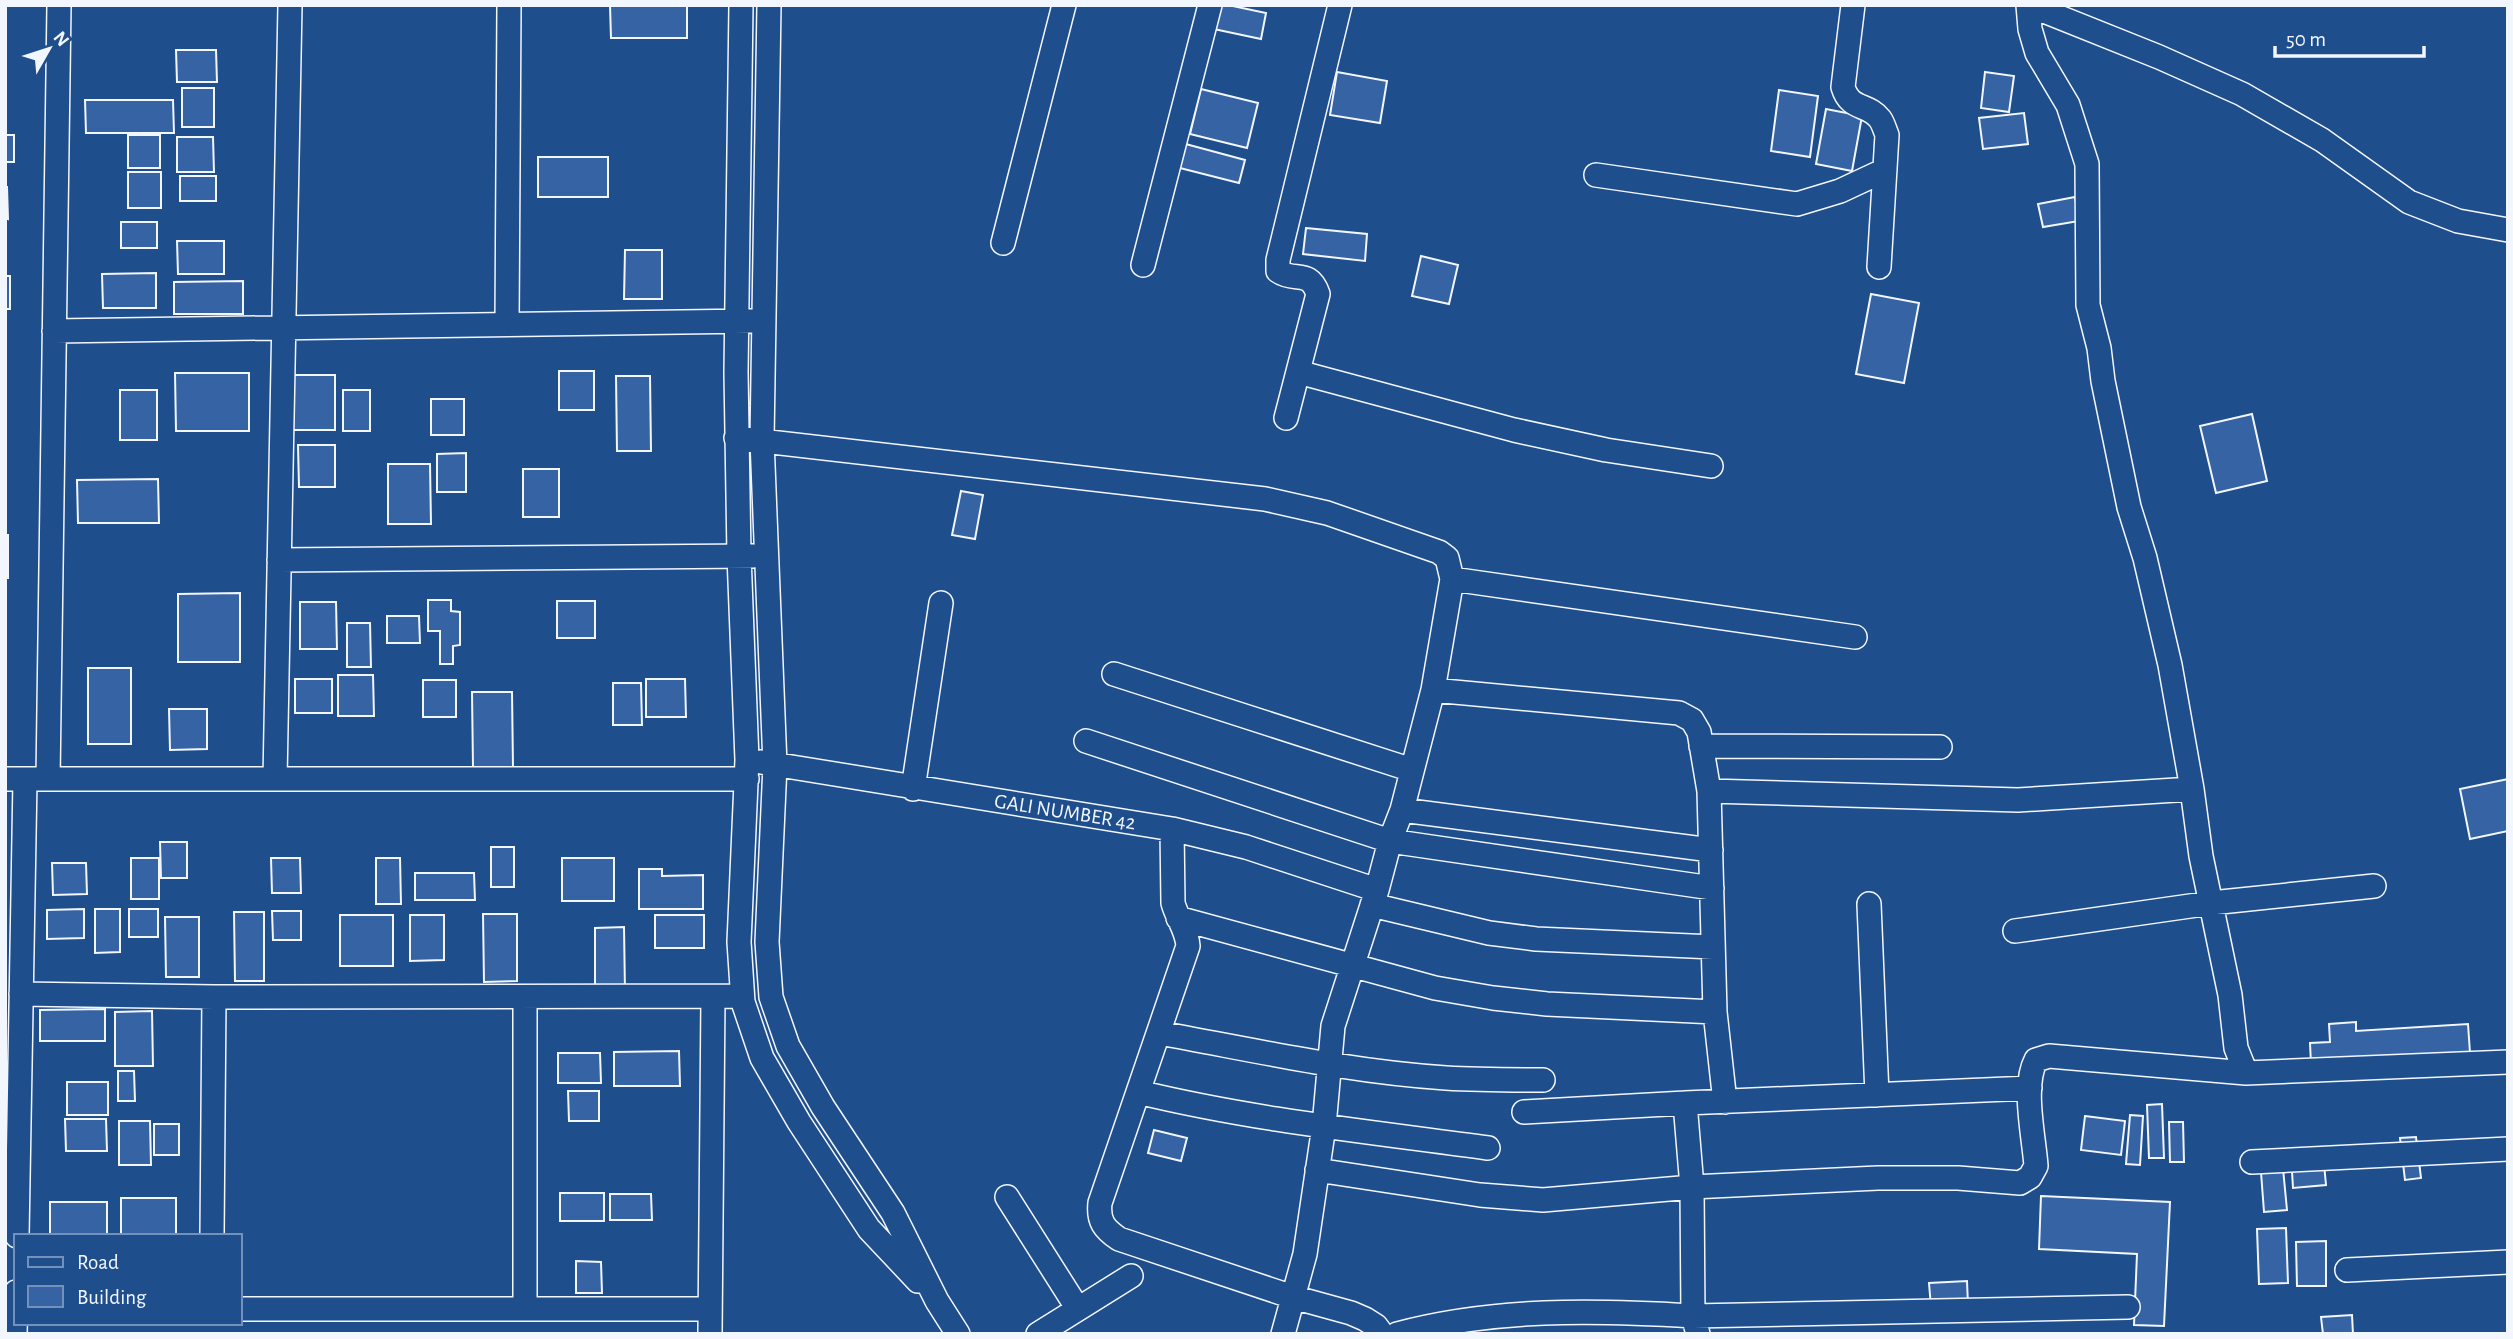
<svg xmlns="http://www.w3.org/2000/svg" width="2513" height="1339" font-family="'Alegreya Sans',sans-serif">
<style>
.building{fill:#3563a3;stroke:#f2f6ff;stroke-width:2}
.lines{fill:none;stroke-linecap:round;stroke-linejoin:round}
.minor-casing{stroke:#f2f6ff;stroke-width:26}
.minor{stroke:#1f4e8c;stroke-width:23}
.labels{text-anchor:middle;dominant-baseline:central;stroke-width:5;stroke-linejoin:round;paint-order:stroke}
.street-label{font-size:21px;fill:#f2f6ff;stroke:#1f4e8c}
</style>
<rect width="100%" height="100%" fill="#1f4e8c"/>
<!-- building -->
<path class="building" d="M610 5H687V38H611Z
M1214 5H1228L1266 13 1261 39 1209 28Z
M176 50H216L217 82H177Z
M1337 72 1387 81 1380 123 1330 115Z
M1985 72 2014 76 2009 112 1981 108Z
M182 88H214V127H182Z
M1201 89 1258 103 1247 148 1190 134Z
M1779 90 1818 96 1810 157 1771 151Z
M85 100H173L174 133H86Z
M1826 109 1862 116 1852 171 1816 164Z
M2024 113 2028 144 1983 149 1979 118Z
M5 135H14V162H5Z
M128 135H160V168H128Z
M177 137H213L214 172H177Z
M1182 143 1245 160 1239 183 1176 167Z
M538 157H608V197H538Z
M128 172H161V208H128Z
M180 176H216V201H180Z
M5 187H7L8 219 5 218Z
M2075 197 2079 221 2043 227 2038 204Z
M121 222H157V248H121Z
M1306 228 1367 234 1365 261 1303 254Z
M177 241H224V274H178Z
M625 250H662V299H624Z
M1421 256 1458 265 1449 304 1412 296Z
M156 273V308H103L102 274Z
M5 276H10V309H5Z
M243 281V314H174V282Z
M1871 294 1919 303 1904 383 1856 374Z
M559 371H594V410H559Z
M175 373H249V431H176Z
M289 375H335V430H289Z
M616 376H650L651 451H617Z
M120 390H157V440H120Z
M343 390H370V431H343Z
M431 399H464V435H431Z
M2252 414 2267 481 2216 493 2200 426Z
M298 445H335V487H299Z
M466 453V492H437V454Z
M388 464H430L431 524H388Z
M523 469H559V517H523Z
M158 479 159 523H78L77 480Z
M961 491 983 495 975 539 952 535Z
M5 535H8V578H5Z
M240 593V662H178V594Z
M428 600H451V611L460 612V645L453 646V664H440V631H428Z
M557 601H595V638H557Z
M300 602H336L337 649H300Z
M387 616H419L420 643H387Z
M347 623H370L371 667H347Z
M88 668H131V744H88Z
M338 675H373L374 716H338Z
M295 679H332V713H295Z
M646 679H685L686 717H646Z
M423 680H456V717H423Z
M613 683H641L642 725H613Z
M472 692H512L513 767H473Z
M169 709H207V749L170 750Z
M2508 779V831L2470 839 2460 789Z
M160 842H187V878H161Z
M491 847H514V887H491Z
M131 858H159V899H131Z
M271 858H300L301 893H272Z
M376 858H400L401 904H376Z
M562 858H614V901H562Z
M52 863H86L87 894 53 895Z
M639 869H662V876L703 875V909H639Z
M415 873H474L475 900H415Z
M84 909V938L47 939V910Z
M95 909H120V952L95 953Z
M129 909H158V937H129Z
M272 911H301V940H273Z
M234 912H264V981H235Z
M483 914H517V981L484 982Z
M340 915H393V966H340Z
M410 915H444V960L410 961Z
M655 915H704V948H655Z
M165 917H199V977H166Z
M624 927 625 992H595V928Z
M105 1009V1041H40V1010Z
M152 1011 153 1066H115V1012Z
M2356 1022V1031L2468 1024 2470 1053 2311 1064 2310 1043 2330 1042 2329 1024Z
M679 1051 680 1086H614V1052Z
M558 1053H600L601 1083H558Z
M118 1071H134L135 1101H118Z
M67 1082H108V1115H67Z
M568 1091H599V1121H569Z
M2162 1104 2164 1158H2149L2147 1105Z
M2130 1115 2143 1116 2140 1165 2126 1164Z
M2085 1116 2125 1121 2121 1155 2081 1150Z
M65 1119H106L107 1151H66Z
M119 1121H150L151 1165H119Z
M2169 1122H2183L2184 1162H2170Z
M154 1124H179V1155H154Z
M1154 1130 1187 1138 1181 1161 1148 1153Z
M2416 1137 2421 1178 2405 1180 2400 1138Z
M2323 1153 2326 1185 2293 1188 2291 1155Z
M2282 1158 2287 1210 2264 1212 2260 1159Z
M560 1193H604V1221H560Z
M610 1194H651L652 1220H610Z
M2041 1196 2170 1202 2164 1326 2134 1325 2137 1254 2039 1249Z
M121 1198H176V1234H121Z
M50 1202H107V1234H50Z
M2286 1228 2288 1283 2259 1284 2257 1229Z
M2326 1241V1286H2297L2296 1242Z
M576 1261 601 1262 602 1293H576Z
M1967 1281 1968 1305 1931 1307 1929 1283Z
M2352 1315 2353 1334H2323L2321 1317Z"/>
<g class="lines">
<defs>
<path id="minor" d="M741 5 736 372 739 556 747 760 739 942 743 1002 762 1058 799 1122 869 1229 918 1281
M769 5 762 440 775 765 767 942 771 997 788 1046 823 1107 893 1213 937 1301 958 1334
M1853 5 1843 87C1850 111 1868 103 1880 119 1883 123 1885 130 1887 135L1879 267
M2028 5 2030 29 2037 53 2068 105 2087 164 2088 305 2099 348 2103 381 2129 507 2145 558 2170 665 2192 789 2201 856 2230 995 2236 1048 2246 1073 2508 1062
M2029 5 2159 57 2242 94 2322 140 2409 202 2458 221 2508 230
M1596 175 1797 204 1840 191 1885 170
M1003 243 1064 5
M1143 265 1210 5
M507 324 509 5
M54 331 751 321
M1298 372 1514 430 1606 450 1711 466
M1286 418 1318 294C1309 268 1295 283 1278 271V260L1340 5
M736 438 1265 499 1327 513 1439 552 1447 558 1452 579 1433 690 1402 810 1390 841 1377 890 1333 1026 1324 1126 1305 1254 1283 1334
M279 560 753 556
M1452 579 1855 637
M1114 674 1412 770
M1433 690 1679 713 1692 720 1699 732 1709 791 1715 1012
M1086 741 1390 841 1712 888
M1701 746 1940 747
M761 762 1172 829 1246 847 1377 890
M5 779H747
M48 779 59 5
M275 779 290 5
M913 789 941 603
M1709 791 2018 800 2192 789
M1402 810 1711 850
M1172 829 1173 903C1177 918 1187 930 1188 946L1100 1203C1098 1221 1104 1229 1119 1239L1293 1297 1351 1313 1365 1319 1376 1326 1382 1334
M1869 904 1877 1095
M1372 905 1489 933 1536 939 1713 947
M1178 918 1435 988 1493 998 1547 1004 1715 1012 1725 1102
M2015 931 2211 903 2374 886
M21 994 214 997 742 996
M525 997V1309
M1159 1033C1254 1050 1350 1072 1446 1078 1478 1080 1511 1080 1543 1080
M1138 1092C1253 1120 1371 1132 1488 1148
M1524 1112 1685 1103
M2252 1162 2508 1149
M1317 1170 1480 1195 1543 1200 1692 1187 1685 1103 2030 1088
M1007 1197 1078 1309
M17 1236 25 779
M212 1236 214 997
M2347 1270 2508 1262
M240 1309H710
M15 1334 16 1292
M710 1334 713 997
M1038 1334 1131 1276
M1397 1334C1494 1308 1594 1310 1693 1316L1692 1187 1878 1178H1958L2020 1183 2030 1177 2036 1166C2034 1137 2022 1086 2036 1060L2049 1056 2246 1073
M1698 1334 1693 1316 2128 1307"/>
</defs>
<!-- minor casing -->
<use href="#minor" class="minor-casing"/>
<!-- minor -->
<use href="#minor" class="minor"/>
</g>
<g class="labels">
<!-- street labels -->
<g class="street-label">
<text transform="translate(1065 812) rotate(9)">GALI NUMBER 42</text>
</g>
</g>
<!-- border -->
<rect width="2513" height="1339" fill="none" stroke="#f2f6ff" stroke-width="14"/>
<!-- legend -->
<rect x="14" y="1234" width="228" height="91" fill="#1f4e8c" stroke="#7391ba" stroke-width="2"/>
<rect x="28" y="1257" width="35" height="10" fill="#1f4e8c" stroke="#7391ba" stroke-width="2"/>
<text x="77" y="1269" font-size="21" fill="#f2f6ff">Road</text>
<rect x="28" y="1286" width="35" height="21" fill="#3563a3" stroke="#7391ba" stroke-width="2"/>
<text x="77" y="1304" font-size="21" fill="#f2f6ff">Building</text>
<!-- north arrow -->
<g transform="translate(49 49) rotate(51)" stroke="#1f4e8c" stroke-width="5" paint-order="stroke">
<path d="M0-5L12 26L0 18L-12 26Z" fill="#f2f6ff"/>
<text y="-10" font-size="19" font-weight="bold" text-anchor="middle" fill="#f2f6ff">N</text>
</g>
<!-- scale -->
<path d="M2275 46v10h149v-10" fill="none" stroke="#f2f6ff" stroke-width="3.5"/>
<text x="2286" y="46" font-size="21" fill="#f2f6ff" stroke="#1f4e8c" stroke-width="5" paint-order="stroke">50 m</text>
</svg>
